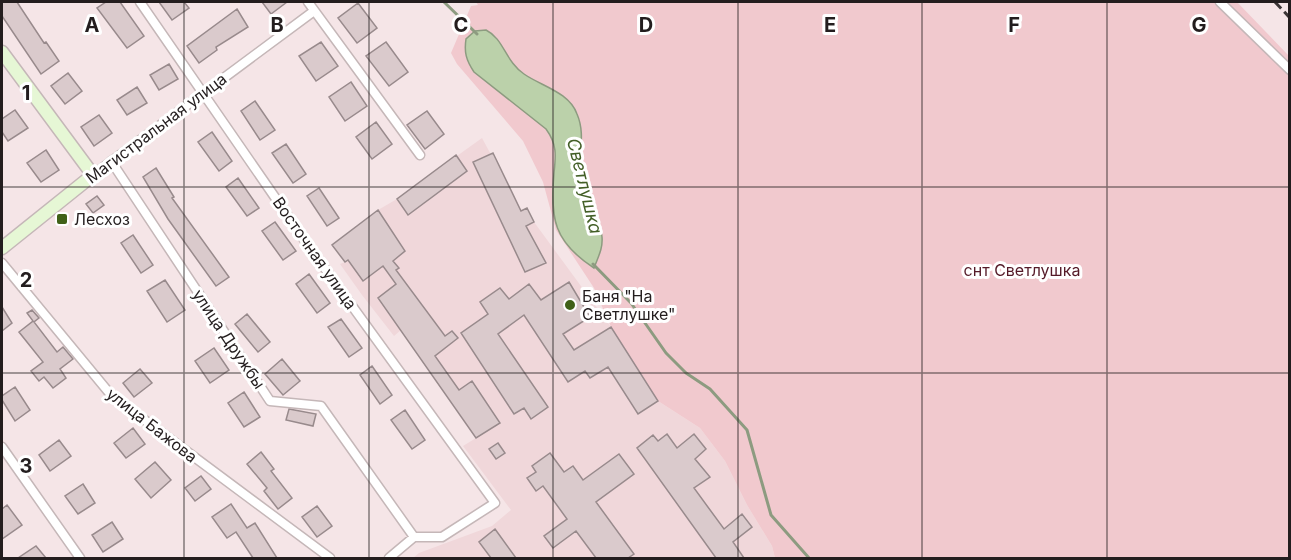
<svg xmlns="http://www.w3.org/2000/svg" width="1291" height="560" font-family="Inter,sans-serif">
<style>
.built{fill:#f0d7da}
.green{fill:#f1c9ce}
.water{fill:#bbd1aa;stroke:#8d9b80;stroke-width:1.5}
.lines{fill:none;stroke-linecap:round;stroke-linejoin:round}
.stream{stroke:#8d9b80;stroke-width:3}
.building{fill:#dacacc;stroke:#988a8c;stroke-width:1.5}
.street-casing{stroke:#c5b7b8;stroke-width:11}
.secondary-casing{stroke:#c5b7b8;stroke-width:15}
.street{stroke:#fff;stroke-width:8}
.secondary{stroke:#e6f7d5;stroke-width:12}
.rail{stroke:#3b3435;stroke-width:3;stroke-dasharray:9 4.5;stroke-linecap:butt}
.grid{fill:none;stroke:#231d1e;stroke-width:1.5;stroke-opacity:0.55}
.poi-dot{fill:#406118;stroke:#fff;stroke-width:2}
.labels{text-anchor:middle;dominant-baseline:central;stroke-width:6;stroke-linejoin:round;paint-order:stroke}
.street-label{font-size:16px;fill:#231d1e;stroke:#fff}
.poi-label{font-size:16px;fill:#231d1e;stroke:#fff;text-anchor:start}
.park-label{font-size:16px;fill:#551a28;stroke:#fff}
.water-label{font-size:18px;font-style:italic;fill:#435f27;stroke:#fff}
.grid-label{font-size:20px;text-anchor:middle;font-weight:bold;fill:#231d1e;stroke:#fff;stroke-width:6;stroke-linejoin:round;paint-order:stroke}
</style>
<rect width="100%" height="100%" fill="#f5e5e7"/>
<!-- built -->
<path class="built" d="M482 138 521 210 527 208 534 222 611 327 658 401 700 428 725 461 747 505 772 546 775 558H413L419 553 492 526 511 510 463 446 476 438 401 330 394 336 362 295 340 264 345 262 332 245 378 210 397 199Z"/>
<!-- green -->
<path class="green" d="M476 2H1237L1289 56V558H775L772 546 747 505 725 461 700 428 658 401 611 327 594 288 556 230 543 182 523 141 457 64 451 53 471 6 478 5Z"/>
<!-- water -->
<path class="water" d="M486 30C504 39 505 61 524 74 541 86 569 92 577 114 587 137 576 159 582 182 585 197 601 223 602 237 603 249 598 257 594 268 554 242 550 219 554 173 556 155 557 144 546 129L474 72C466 60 464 52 466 39L475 31Z"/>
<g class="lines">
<!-- stream -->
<path class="stream" d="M444 2 477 34
M593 264 631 303 666 353 686 373 710 389 747 430 771 515 809 558"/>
</g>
<!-- building -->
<path class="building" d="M2 2H17L44 43 46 42 59 61 41 74 2 16Z
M106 2H120L144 36 127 48 97 8Z
M159 2H184L189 8 172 20Z
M262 2H287L271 14Z
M358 3 377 28 357 43 338 18Z
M237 9 248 27 216 47 217 50 199 63 187 46Z
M321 42 338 66 316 81 299 56Z
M386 42 408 72 389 86 366 56Z
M169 64 178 79 159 90 150 75Z
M68 73 82 91 65 104 51 86Z
M351 82 367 106 345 121 329 97Z
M137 87 147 103 127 115 117 100Z
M255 101 275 130 260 140 241 111Z
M15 110 28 128 8 141 2 132V119Z
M427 111 444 134 425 149 407 125Z
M99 115 112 133 94 146 81 127Z
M376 122 392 144 372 159 356 137Z
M212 132 232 161 219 171 198 142Z
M286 144 306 174 293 183 272 153Z
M46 150 59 170 41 182 27 163Z
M493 153 521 211 527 208 534 222 526 226 546 263 525 272 473 162Z
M456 155 467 171 408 215 397 199Z
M156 168 174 197 172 198 229 277 216 286 168 219 143 177Z
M238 178 259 208 247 216 226 187Z
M319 188 339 218 327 226 307 196Z
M97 196 104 205 93 213 86 204Z
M378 210 405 251 393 261 399 268 396 270 445 336 452 331 458 338 435 356 459 390 472 381 500 423 476 438 378 298 396 284 383 266 363 281 348 260 345 262 332 245Z
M275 222 296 251 283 260 262 231Z
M133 235 153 265 141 273 121 243Z
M309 274 330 303 317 313 296 284Z
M165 280 185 310 167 322 147 291Z
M569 282 590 317 563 334 574 350 611 327 658 401 638 414 608 367 590 378 585 371 568 382 524 315 498 334 548 407 531 419 524 408 514 414 461 333 488 314 480 302 500 288 509 299 529 284 541 300Z
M2 307 12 323 2 331Z
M32 310 39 318 34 322 57 352 63 347 73 359 60 369 66 378 53 388 44 377 39 381 31 371 43 362 19 332 33 321 27 313Z
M247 314 270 342 258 352 235 324Z
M341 319 362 348 349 357 328 327Z
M214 348 229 370 210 383 195 361Z
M282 359 300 381 283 395 265 374Z
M372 366 392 395 380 404 360 375Z
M140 369 152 383 134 397 123 383Z
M15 387 30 410 15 421 2 400V396Z
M244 392 260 417 244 427 228 403Z
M289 409 316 414 313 426 286 420Z
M405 410 425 440 412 449 391 420Z
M133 428 145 444 126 458 114 443Z
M667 434 677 448 694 434 706 449 695 459 710 477 694 488 724 529 742 514 752 527 733 542 744 558H716L637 448 653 435 658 441Z
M59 440 71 456 50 471 39 455Z
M498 443 505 453 496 459 489 449Z
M261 452 274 469 271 471 292 498 278 509 264 491 267 488 247 464Z
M550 453 564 472 573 466 583 480 619 454 634 474 596 502 634 554 628 558H596L576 531 553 548 544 536 567 519 543 486 536 491 527 478 536 472 532 466Z
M155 462 171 480 151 498 135 479Z
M201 476 211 489 195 501 185 488Z
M83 484 95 503 78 514 65 496Z
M231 504 247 528 255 523 277 558H253L236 532 227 538 212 517Z
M7 505 22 525 2 539V509Z
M317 506 332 526 317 537 302 517Z
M112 522 123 539 103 552 92 535Z
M495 529 516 558H491L479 542Z
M36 546 46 558H18Z"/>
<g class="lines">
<defs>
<path id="street" d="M140 2 310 248 495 503 442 537H414L389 558
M308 2 420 155
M1220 2 1290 70
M111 161 270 401 321 406 414 537
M93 175 314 11
M2 263 111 395 330 558
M2 447 80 558"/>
<path id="secondary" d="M2 52 93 175 2 248"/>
</defs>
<!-- street casing -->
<use href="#street" class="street-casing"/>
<!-- secondary casing -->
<use href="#secondary" class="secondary-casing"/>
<!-- street -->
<use href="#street" class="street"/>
<!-- secondary -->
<use href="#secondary" class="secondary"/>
<!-- rail -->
<path class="rail" d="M1275 2 1290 18"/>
</g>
<!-- grid -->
<path class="grid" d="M184 2V558M369 2V558M553 2V558M738 2V558M922 2V558M1107 2V558M2 187H1290M2 373H1290"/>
<!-- markers -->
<g class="poi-dot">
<rect x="56" y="213" width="12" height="12" rx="3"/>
<circle cx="570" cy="305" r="6"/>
</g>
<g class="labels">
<!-- street labels -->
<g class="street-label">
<text transform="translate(156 128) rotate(-37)">Магистральная улица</text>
<text transform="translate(315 253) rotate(55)">Восточная улица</text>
<text transform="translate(229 339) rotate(56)">улица Дружбы</text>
<text transform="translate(152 425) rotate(38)">улица Бажова</text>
</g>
<!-- poi labels -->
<g class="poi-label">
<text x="74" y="219">Лесхоз</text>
<text x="582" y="296">Баня "На<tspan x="582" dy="18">Светлушке"</tspan></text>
</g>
<!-- park labels -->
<g class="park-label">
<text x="1022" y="270">снт Светлушка</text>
</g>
<!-- water labels -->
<g class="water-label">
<text transform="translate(585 186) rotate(76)">Светлушка</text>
</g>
</g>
<g class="grid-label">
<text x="92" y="32">A</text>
<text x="277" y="32">B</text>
<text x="461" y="32">C</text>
<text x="646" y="32">D</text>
<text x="830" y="32">E</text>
<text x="1014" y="32">F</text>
<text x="1199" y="32">G</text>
<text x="26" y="100">1</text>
<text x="26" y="287">2</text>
<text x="26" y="473">3</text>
</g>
<!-- border -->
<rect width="1291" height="560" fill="none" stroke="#231d1e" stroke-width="6"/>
</svg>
